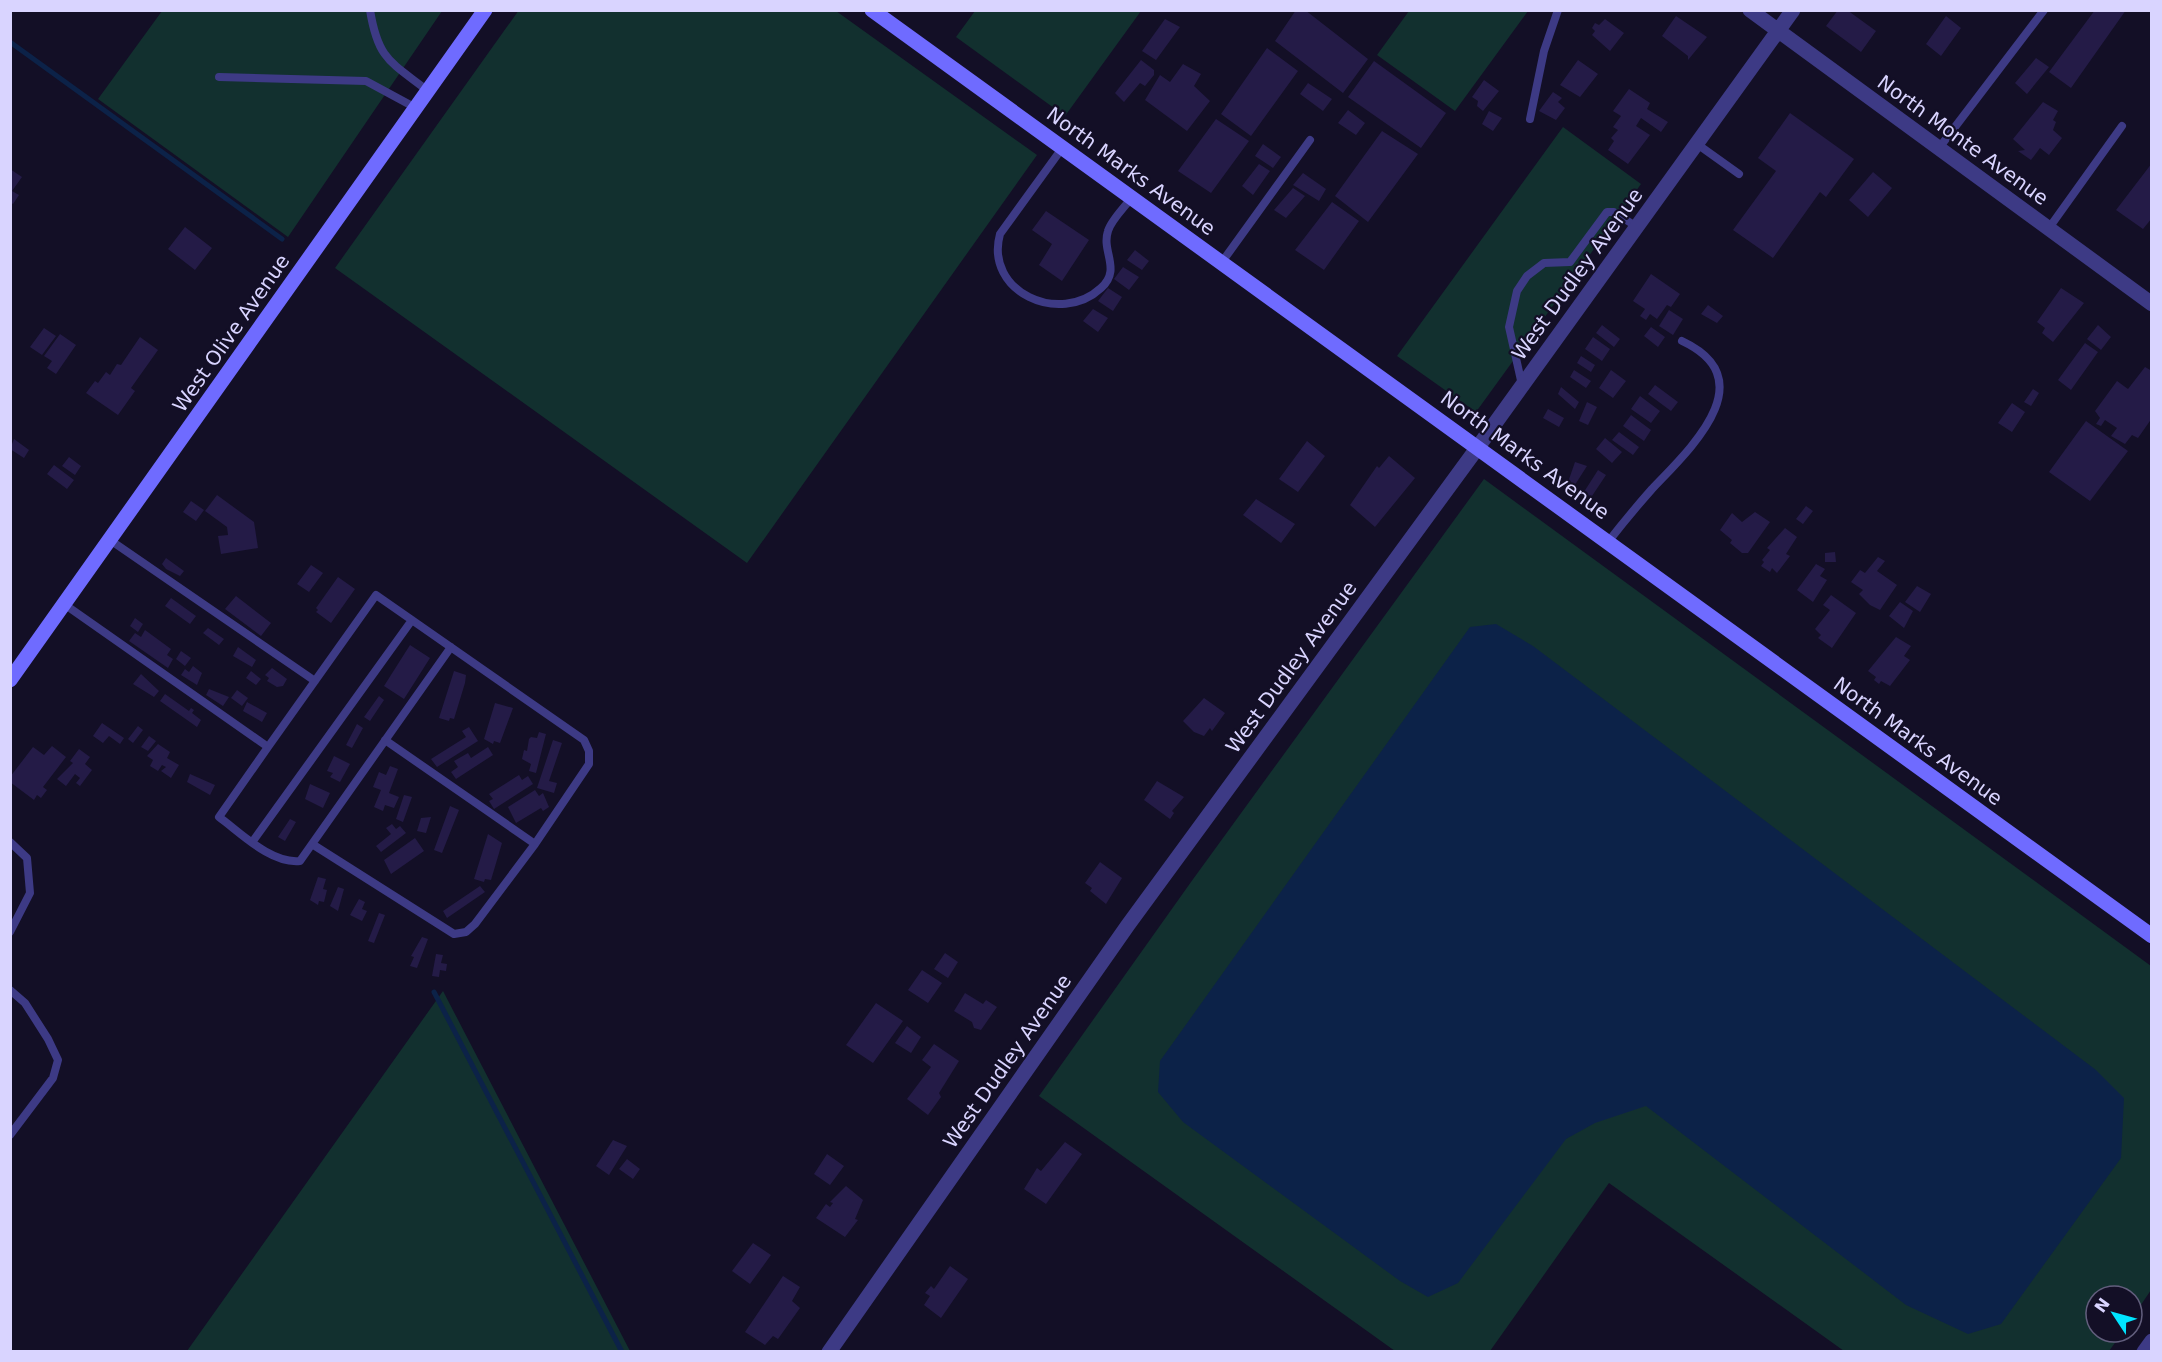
<svg xmlns="http://www.w3.org/2000/svg" width="2162" height="1362" font-family="'DejaVu Sans',sans-serif">
<style>
.green{fill:#12302f}
.water{fill:#0c2248}
.lines{fill:none;stroke-linecap:round;stroke-linejoin:round}
.stream{stroke:#0c2248;stroke-width:5}
.building{fill:#241b47}
.service{stroke:#3d3a85;stroke-width:8}
.minor{stroke:#3d3a85;stroke-width:15}
.tertiary{stroke:#3d3a85;stroke-width:15}
.secondary{stroke:#6f6bff;stroke-width:15}
.labels{text-anchor:middle;dominant-baseline:central;stroke-width:4.5;stroke-linejoin:round;paint-order:stroke}
.street-label{font-size:20px;fill:#d9d4ff;stroke:#130f26}
</style>
<rect width="100%" height="100%" fill="#130f26"/>
<!-- green -->
<path class="green" d="M519 10 836 11 1037 155 747 563 335 268Z
M162 11H442L288 237 98 99Z
M975 11V10L1141 11 1065 116 956 37Z
M1409 11V10L1528 11 1455 111 1377 55Z
M1563 127 1641 184 1476 412 1397 356Z
M1484 479 2151 966V1290L2132 1318V1296H2096V1332H2123L2109 1351H1844L1609 1183 1490 1351H1395L1039 1096 1191 882Z
M443 991 630 1351H187Z"/>
<!-- water -->
<path class="water" d="M1496 624 1533 646 2096 1070 2124 1098 2121 1158 2001 1324 1968 1334 1906 1305 1646 1106 1595 1123 1566 1139 1458 1283 1428 1297 1400 1281 1183 1122 1158 1092 1160 1061 1470 627Z"/>
<g class="lines">
<!-- stream -->
<path class="stream" d="M10 42 282 239
M434 992 622 1352"/>
</g>
<!-- building -->
<path class="building" d="M1296 10H1305L1368 59 1343 93 1275 41Z
M1838 10H1847L1876 31 1861 52 1826 26Z
M2095 10H2126L2071 88 2049 72Z
M1676 16 1707 37 1688 60V56L1662 36Z
M1946 16 1961 28 1941 56 1926 44Z
M1165 19 1180 27 1156 60 1142 51Z
M1605 19 1624 33 1610 51 1592 35 1595 31 1592 28 1595 23 1599 25Z
M1267 48 1298 71 1251 136 1221 114Z
M2036 58 2049 67 2027 94 2015 83Z
M1141 60 1154 70V75L1145 86 1140 83 1124 102 1115 93Z
M1578 60 1598 74 1580 97 1560 85Z
M1374 61 1446 113 1421 148 1348 97Z
M1183 64 1201 74 1194 86 1210 101 1187 131 1145 100 1160 75 1170 82Z
M1484 80 1499 91 1483 111 1477 106 1478 101 1472 97Z
M1308 83 1332 99 1323 111 1300 94Z
M1629 89 1650 103 1647 109 1668 122 1661 132 1641 118 1636 126 1650 135 1628 164 1608 150 1614 141 1611 138 1618 130 1613 127 1621 116 1613 111Z
M1553 92 1562 98 1558 102 1565 108 1556 120 1539 111Z
M2043 102 2058 111 2053 120 2056 122 2053 130 2062 138 2049 155 2040 148 2031 160 2018 151 2025 150 2013 139Z
M1348 110 1365 123 1356 135 1338 123Z
M1489 111 1502 118 1493 131 1482 124Z
M1790 113 1854 159 1826 197 1820 192 1773 258 1733 230 1776 171 1758 158Z
M1216 119 1249 141 1211 193 1178 171Z
M1382 131 1418 154 1368 222 1335 196Z
M1263 144 1281 157 1273 168 1255 156Z
M2152 163V218L2143 229 2116 210Z
M1259 164 1270 171 1253 195 1242 186Z
M10 169 22 177 12 191 19 195 13 204 10 202Z
M1873 172 1892 188 1868 217 1849 200Z
M1303 173 1326 189 1319 201 1293 185Z
M1293 188 1305 196 1286 218 1274 210Z
M1332 202 1359 221 1324 270 1295 250Z
M1046 211 1089 240 1062 281 1039 265 1052 244 1032 230Z
M185 227 212 248 195 270 168 249Z
M1135 250 1149 261 1142 270 1127 260Z
M1123 267 1139 277 1129 290 1114 279Z
M1651 274 1680 294 1671 307 1667 305 1657 319 1650 314 1646 320 1640 316 1645 309 1633 301Z
M1108 288 1122 297 1113 311 1098 301Z
M2061 288 2084 303 2053 342 2042 333 2045 328 2037 322Z
M1708 305 1723 316 1717 323 1701 314Z
M1093 309 1108 318 1098 332 1083 321Z
M1669 310 1683 319 1673 335 1659 326Z
M1602 325 1620 339 1614 347 1596 333Z
M2098 325 2111 337 2101 350 2087 339Z
M1651 327 1665 337 1658 347 1644 336Z
M44 328 56 336 42 355 30 347Z
M60 334 76 345 56 374 47 368 52 361 44 356Z
M140 337 158 350 131 388 135 391 118 415 86 393 95 381 98 383 106 372 110 375 117 364 121 365Z
M1593 337 1610 349 1602 361 1585 349Z
M2085 343 2098 352 2071 390 2058 380Z
M1581 356 1595 365 1591 372 1577 363Z
M2145 367 2152 371V418L2138 438 2132 435 2125 444 2111 436 2117 428 2105 420 2101 426 2096 424 2100 418 2095 411 2117 381 2128 389Z
M1574 370 1591 381 1586 388 1570 377Z
M1611 370 1626 381 1613 398 1599 388Z
M1655 385 1678 402 1671 411 1648 394Z
M1561 387 1579 402 1575 409 1558 394Z
M2033 389 2039 393 2031 406 2024 402Z
M1640 396 1660 411 1651 423 1631 409Z
M1587 402 1597 407 1588 425 1579 421Z
M2012 403 2025 412 2012 432 1998 423Z
M1548 409 1564 418 1559 427 1543 418Z
M1631 415 1651 430 1644 441 1623 426Z
M2086 421 2128 451 2090 501 2049 472Z
M1619 432 1639 447 1633 455 1612 440Z
M1605 438 1622 452 1612 463 1596 449Z
M14 439 29 450 24 458 10 449Z
M1307 441 1325 456 1298 492 1279 479Z
M1389 456 1415 478 1375 527 1350 505 1377 466 1379 468Z
M69 457 81 466 75 475 62 466Z
M1575 462 1587 466 1573 488 1567 485Z
M54 465 74 480 67 489 47 474Z
M1598 470 1606 475 1592 496 1582 495Z
M217 495 254 522 258 548 221 554 218 536 228 535 227 527 205 511Z
M1256 499 1295 524 1281 543 1243 515Z
M191 501 204 510 196 521 183 512Z
M1806 506 1813 511 1803 524 1796 519Z
M1755 512 1770 522 1748 553H1742L1730 543 1732 540 1720 530 1732 513 1742 522Z
M1785 528 1797 537 1786 554 1790 556 1777 573 1772 568 1770 572 1761 566 1764 562 1762 560 1770 550 1767 548Z
M1835 552 1836 562H1825V553Z
M1878 557 1885 561 1877 571 1897 585 1880 610 1870 605 1859 594 1863 590 1851 582 1860 570 1865 573Z
M166 558 184 571 180 576 166 569 162 564Z
M1816 564 1825 569 1820 576 1827 580 1813 602 1797 590Z
M311 565 323 573 309 592 297 584Z
M338 577 355 589 331 623 316 612 318 610 316 608Z
M1917 586 1931 594 1920 612 1905 602Z
M1831 595 1856 613 1832 648 1818 638 1821 635 1815 629 1830 610 1823 605Z
M236 596 271 623 261 636 225 609Z
M171 598 196 616 190 624 165 606Z
M1900 602 1913 611 1904 628 1889 616Z
M135 618 143 624 138 632 130 626Z
M208 628 224 639 219 645 203 633Z
M145 630 171 649 167 655 173 659 168 668 129 641 135 633 141 637Z
M1896 637 1911 646 1904 656 1910 660 1890 686 1881 681 1879 684 1874 680 1876 677 1868 671Z
M410 645 430 658 404 699 384 686Z
M238 647 256 660 252 667 233 656Z
M181 651 191 658 185 666 176 659Z
M193 666 202 673 197 685 181 675 185 669 189 672Z
M272 668 287 679 283 686 277 687 267 681 269 678 265 675Z
M251 671 261 679 256 685 246 678Z
M454 671 466 675 465 683 454 719 450 718 449 721 439 718Z
M141 674 159 691 154 697 133 684Z
M209 689 229 697 223 706 206 695Z
M237 690 248 698 242 706 231 698Z
M165 694 189 711 191 708 194 710 192 713 201 720 197 727 160 701Z
M379 696 384 700 370 721 364 717Z
M1204 698 1225 713 1212 731 1210 728 1204 736 1194 732 1183 721Z
M247 702 267 713 262 722 243 711Z
M495 703 513 708 500 743 494 741 493 744 484 739Z
M102 723 124 738 120 744 109 736 103 743 93 736Z
M357 724 363 728 352 748 346 745Z
M138 726 143 730 133 743 128 739Z
M469 727 478 741 437 767 431 759 466 737 462 731Z
M539 732 546 734 536 773 529 771 531 764 522 759 524 750 527 751 529 739 531 737 537 738Z
M149 736 156 741 148 751 141 747Z
M553 740 562 743 549 781 557 783 554 793 537 788Z
M158 744 170 752 167 758 179 765 171 778 161 771 166 767 162 765 158 771 150 766 153 760 147 756Z
M52 746 66 757 43 787 47 790 41 798 37 795 34 800 10 782V777L33 747 44 755Z
M488 747 493 755 456 779 451 772 458 767 454 761 468 753 471 758Z
M79 749 90 757 85 764 92 770 80 786 76 783 80 778 75 774 66 786 57 779 73 763 70 761Z
M334 756 350 764 340 782 330 777 333 773 327 771Z
M390 766 398 769 389 793 399 797 394 808 385 805 383 811 374 807 381 790 373 787 379 772 386 775Z
M190 774 215 785 210 795 187 782Z
M519 775 522 780 528 776 533 784 494 809 489 801 493 799 489 794Z
M1157 781 1184 797 1172 811 1174 813 1170 819 1144 800Z
M310 784 330 793 323 808 305 799Z
M535 790 539 796 543 793 549 807 543 811 541 808 516 823 508 807Z
M404 795 412 797 403 822 396 819Z
M450 806 459 810 442 853 434 850Z
M431 817 426 833 417 831 421 818Z
M290 819 296 822 285 841 278 837Z
M392 824 396 829 400 826 406 833 381 852 376 846 391 834 386 828Z
M488 834 502 843 491 880 485 879 484 882 474 879Z
M415 838 424 851 391 874 384 860Z
M1100 862 1122 878 1106 904 1090 891 1092 888 1085 883Z
M318 877 326 879 323 889 327 890 324 902 319 901 318 905 310 900Z
M480 886 485 892 447 918 443 911Z
M338 887 344 889 338 911 330 906Z
M359 899 365 902 362 909 367 911 362 921 350 915Z
M379 913 385 915 374 943 368 941Z
M422 937 428 939 417 968 410 966 414 957 411 956Z
M945 953 958 962 948 978 934 969Z
M436 954 443 955 441 963 447 964 446 971 440 970 439 977 432 976Z
M922 970 942 983 928 1003 908 990Z
M965 993 983 1004 986 1000 997 1007 981 1030 974 1028 972 1022 954 1011Z
M876 1003 903 1021 873 1063 846 1045Z
M907 1026 921 1037 911 1053 895 1043Z
M934 1044 959 1061 939 1093 941 1097 928 1115 907 1099 931 1067 922 1060Z
M613 1140 627 1146 609 1175 596 1166Z
M1065 1142 1082 1154 1046 1204 1024 1189 1037 1168 1041 1171Z
M827 1154 844 1166 830 1185 814 1174Z
M627 1159 640 1169 633 1179 619 1169Z
M846 1186 863 1200 855 1219 858 1220 845 1237 816 1218 826 1204 830 1207 833 1203 830 1202Z
M753 1243 771 1255 750 1284 732 1271Z
M950 1266 968 1279 941 1318 924 1305 930 1296 925 1293 931 1286 934 1289Z
M783 1276 800 1287 792 1301 800 1308 778 1339 773 1336 765 1345 745 1332Z"/>
<g class="lines">
<!-- service -->
<path class="service" d="M370 10C378 60 391 62 428 91
M219 77 366 81 416 108
M1530 119 1544 51 1558 10
M1697 144 1739 174
M1063 147 1000 234C984 292 1060 326 1101 288 1122 269 1101 252 1108 231 1111 220 1125 207 1132 197
M1939 148 2044 10
M2049 228 2122 126
M1222 262 1310 140
M1522 385 1509 327 1517 291 1527 276 1544 263 1570 262 1607 212H1614L1637 227
M110 540 315 681
M1608 542C1622 524 1637 506 1652 489 1690 449 1765 380 1682 341
M64 604 268 747 376 595 584 740 589 751V764L535 844 475 924 466 932 454 934 312 844 451 647
M385 740 535 844
M268 747 219 817C241 833 271 864 300 861L312 844
M253 841 412 620
M10 842 27 858 30 893 10 932
M10 990 25 1003 48 1039 58 1060 53 1078 10 1135"/>
<!-- minor -->
<path class="minor" d="M1750 10 2152 304
M829 1352 1128 925 1478 447 1793 10"/>
<!-- tertiary -->
<path class="tertiary" d="M2144 1352 2152 1341"/>
<!-- secondary -->
<path class="secondary" d="M872 10 2152 936
M10 680 485 10"/>
</g>
<g class="labels">
<!-- street labels -->
<g class="street-label">
<text transform="translate(1963 140) rotate(36)">North Monte Avenue</text>
<text transform="translate(1131 171) rotate(36)">North Marks Avenue</text>
<text transform="translate(1577 274) rotate(-54)">West Dudley Avenue</text>
<text transform="translate(231 333) rotate(-55)">West Olive Avenue</text>
<text transform="translate(1525 455) rotate(36)">North Marks Avenue</text>
<text transform="translate(1291 667) rotate(-54)">West Dudley Avenue</text>
<text transform="translate(1918 741) rotate(36)">North Marks Avenue</text>
<text transform="translate(1007 1061) rotate(-55)">West Dudley Avenue</text>
</g>
</g>
<!-- border -->
<rect width="2162" height="1362" fill="none" stroke="#d9d4ff" stroke-width="24"/>
<!-- north arrow -->
<g transform="translate(2114 1314) rotate(306)"><circle r="28" fill="#130f26" stroke="#625e7d" stroke-width="1.5"/>
<path d="M0-4.5L10 22L0 15L-10 22Z" fill="#00e5ff"/>
<text y="-9" font-size="16" font-weight="bold" text-anchor="middle" fill="#d9d4ff">N</text>
</g>
</svg>
